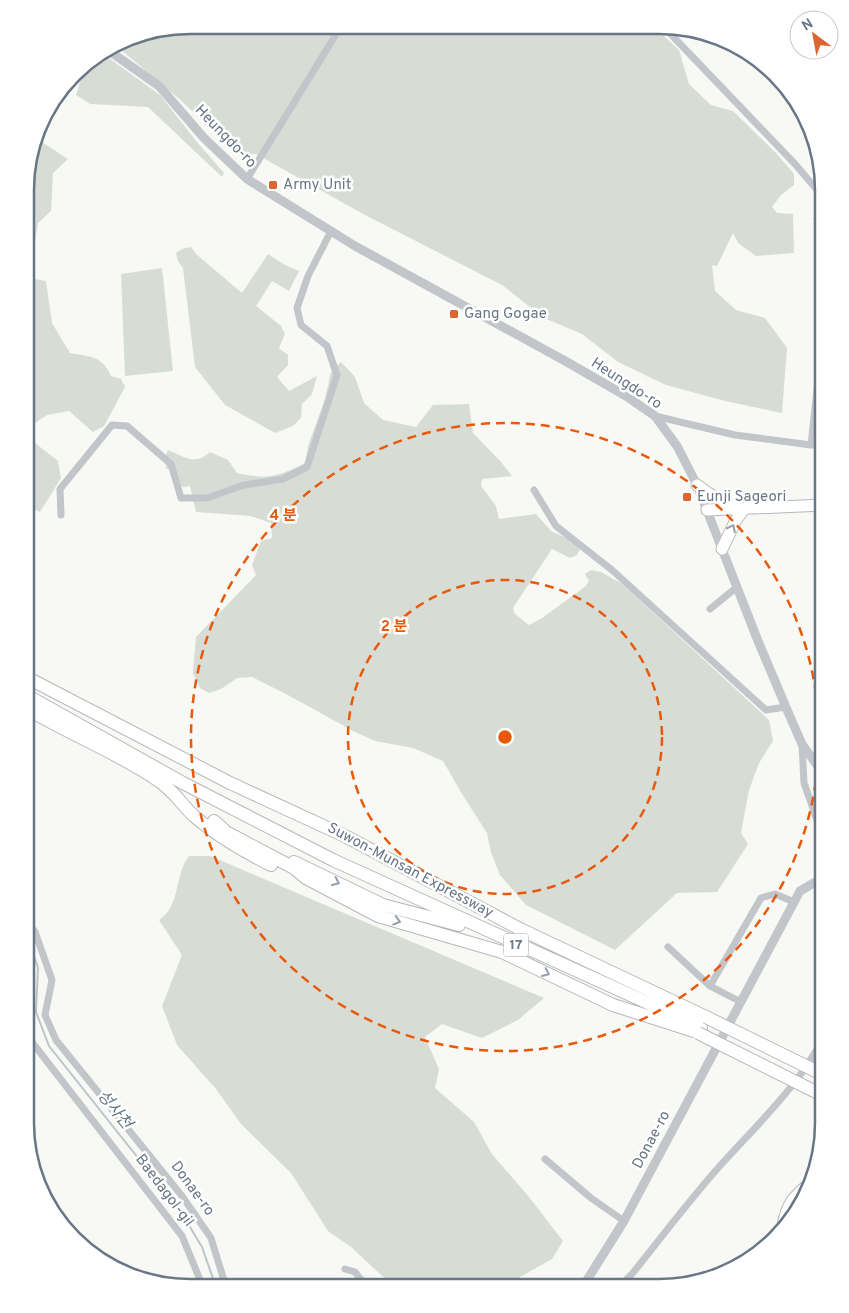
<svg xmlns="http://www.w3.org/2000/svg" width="849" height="1313" font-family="Overpass,'Noto Sans KR',sans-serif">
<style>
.green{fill:#d7ddd5}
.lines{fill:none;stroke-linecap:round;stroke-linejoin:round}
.stream{stroke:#bcc5cb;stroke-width:2}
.primary-casing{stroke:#b5b9bd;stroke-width:13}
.motorway-casing{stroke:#b5b8bc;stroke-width:14}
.minor{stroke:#c2c5c9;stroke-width:7}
.tertiary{stroke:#c2c5c9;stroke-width:9}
.primary{stroke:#fff;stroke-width:11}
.motorway{stroke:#fff;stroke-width:12}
.motorway-bridge-casing{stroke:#b5b8bc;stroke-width:14;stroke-linecap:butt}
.motorway-bridge{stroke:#fff;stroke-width:12}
.oneway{stroke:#959faa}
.ring{fill:none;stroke:#e8590c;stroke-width:2.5;stroke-dasharray:9 6}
.poi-dot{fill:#dc6531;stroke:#fff;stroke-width:2}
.labels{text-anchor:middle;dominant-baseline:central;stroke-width:5;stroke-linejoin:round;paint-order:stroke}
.shield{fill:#fff;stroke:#959faa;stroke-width:1}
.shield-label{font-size:14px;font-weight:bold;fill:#687685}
.street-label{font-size:15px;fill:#687685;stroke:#fff}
.poi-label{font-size:15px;fill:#687685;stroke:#fff;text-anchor:start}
.water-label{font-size:16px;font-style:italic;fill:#647780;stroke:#fff}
.rim{fill:none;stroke:#687685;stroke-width:2.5}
.centre{fill:#e8590c;stroke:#fff;stroke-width:2.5}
.ring-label{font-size:15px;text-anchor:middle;font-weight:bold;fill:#e8590c;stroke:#fff;stroke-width:5;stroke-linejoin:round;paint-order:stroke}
</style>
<rect width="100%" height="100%" fill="#f8f8f5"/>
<!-- green -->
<path class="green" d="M190 25 653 26 679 50 689 84 711 105 733 111 777 154 794 174V185L781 195 772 207 777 213 793 214 794 253 756 256 738 243 733 233 717 266 712 265 715 291 736 310 765 318 787 348 782 413 725 401 666 385 618 362 582 334 544 318 502 285 363 214 256 154 240 156 176 96 115 45 127 37Z
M102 53 160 95 197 142 224 173 222 177 148 107 90 104 76 95 81 79 72 78 81 66Z
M36 138 68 159 53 173 51 211 38 223 29 278 46 281 52 323 70 353C90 357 102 355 111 376L121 379 125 387 104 426 93 432 69 411 47 415 31 426 35 443 58 461 61 478 40 512 26 506V169Z
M191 247 196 254 242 293 268 254 283 264 299 271 289 291 272 281 257 305H255L281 326 285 334 279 348 288 355V365L277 377 289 391 317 376 312 394 302 404 301 418 293 426 275 433 225 405 195 367 183 268 178 261 176 253 182 249Z
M162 268 173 371 125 376 121 274Z
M341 362 355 377 364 403 383 420 416 427 433 405 469 404 473 433 501 462 512 476 482 479 481 486 496 506 499 519 536 514 551 531 577 543 580 549 577 555 570 558 552 549 513 608 515 614 529 625 542 618 586 586 589 581 585 574 591 570 601 572 621 583 769 720 773 741 759 763 749 790 741 833 748 844 717 892 677 893 615 950 526 905 500 875 491 853 487 833 462 794 443 761 413 748 375 741 355 732 286 694 252 677 237 678 221 689 209 693 200 688 193 673 196 637 256 575 252 565 261 541 272 538 271 523 251 516 196 512 190 486 183 487 177 484 176 474 166 468 165 457 168 450C185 457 195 466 210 452L228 460 237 473C268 480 277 477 305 463L308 446 325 399 331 372Z
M189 856H210L544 998 518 1020 482 1038 442 1024 425 1037 439 1069 435 1088 474 1122 492 1154 529 1197 563 1241 552 1259 520 1277 522 1288 394 1287 351 1247 328 1231 291 1173 241 1124 216 1089 177 1045 162 1006 182 955 159 920C181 906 174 875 189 856Z"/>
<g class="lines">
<!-- stream -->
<path class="stream" d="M25 938 30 944 38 968 36 1012 49 1046 181 1212 202 1247 216 1287"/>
<defs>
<path id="primary" d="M697 485C712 497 726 504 744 509L736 520 722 549
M707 510 824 505"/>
<path id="motorway" d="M26 677 230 783 345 836 520 929 706 1017
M26 695 183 783 333 860 701 1027
M26 708C69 734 117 752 159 781 173 790 182 805 194 816 217 836 243 851 271 865
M214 821 226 832 294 868 306 878 378 916 502 952 613 1005 694 1031
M294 862 383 905 459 925
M783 1229C787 1203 793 1198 812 1182"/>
</defs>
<!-- primary casing -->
<use href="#primary" class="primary-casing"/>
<!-- motorway casing -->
<use href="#motorway" class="motorway-casing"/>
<!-- minor -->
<path class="minor" d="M663 26 795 164 824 198
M247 179 335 36 338 25
M817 219 824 229
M655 416 735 435 811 445 824 444
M811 445 824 324
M534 490 556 526 612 570 766 710 786 707
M61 515 60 489 112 425 127 426 171 464 181 498H207L244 485 283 479 307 467 337 375 327 346 301 325 297 308 308 276 331 231
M710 609 737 587
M802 744 804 783 824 840
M25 919 35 932 52 980 45 1015 56 1040 182 1196 211 1238 226 1287
M668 947 710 986 741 1002
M710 986 761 898 775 894 794 902
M25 1020V1033L182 1236 203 1287
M545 1159 591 1198 624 1221
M345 1269 355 1272 367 1287
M618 1288 632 1274C660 1239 688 1202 718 1168 752 1130 804 1081 824 1035"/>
<!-- tertiary -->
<path class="tertiary" d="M108 50 159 86 204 138 247 179 355 246 567 362 626 396 655 416 677 446 697 485 758 641 791 719 802 744 824 775
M582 1288 624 1221 800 891 824 877"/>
<!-- primary -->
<use href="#primary" class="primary"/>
<!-- motorway -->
<use href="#motorway" class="motorway"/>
<defs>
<path id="motorway-bridge" d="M706 1017 824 1075
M698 1033 824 1096"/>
</defs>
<!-- motorway-bridge casing -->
<use href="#motorway-bridge" class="motorway-bridge-casing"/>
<!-- motorway-bridge -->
<use href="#motorway-bridge" class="motorway-bridge"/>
</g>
<!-- one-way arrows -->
<defs><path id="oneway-chevron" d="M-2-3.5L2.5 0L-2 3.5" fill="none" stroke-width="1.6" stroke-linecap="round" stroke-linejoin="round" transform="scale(1.25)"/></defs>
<g class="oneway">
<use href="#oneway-chevron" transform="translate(732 528) rotate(-63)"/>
<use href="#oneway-chevron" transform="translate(336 882) rotate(25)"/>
<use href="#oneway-chevron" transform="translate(397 921) rotate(16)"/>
<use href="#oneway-chevron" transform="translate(546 973) rotate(25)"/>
</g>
<!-- distance rings -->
<g class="ring">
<circle cx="505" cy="737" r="157"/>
<circle cx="505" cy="737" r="314"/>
</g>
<!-- markers -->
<g class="poi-dot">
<rect x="268" y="180" width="10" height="10" rx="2.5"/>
<rect x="449" y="309" width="10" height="10" rx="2.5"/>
<rect x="682" y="492" width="10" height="10" rx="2.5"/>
</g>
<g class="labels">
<!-- shield labels -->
<rect class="shield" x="503.5" y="933.5" width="25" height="23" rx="4"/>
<g class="shield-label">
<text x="516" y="945">17</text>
</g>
<!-- street labels -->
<g class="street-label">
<text transform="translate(225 137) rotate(46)">Heungdo-ro</text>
<text transform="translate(626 384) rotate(33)">Heungdo-ro</text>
<text transform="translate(410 871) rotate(28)">Suwon-Munsan Expressway</text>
<text transform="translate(652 1140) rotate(-62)">Donae-ro</text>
<text transform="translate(192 1189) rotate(54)">Donae-ro</text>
<text transform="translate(164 1191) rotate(53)">Baedagol-gil</text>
</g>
<!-- poi labels -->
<g class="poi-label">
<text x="283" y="185">Army Unit</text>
<text x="464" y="314">Gang Gogae</text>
<text x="697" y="497">Eunji Sageori</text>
</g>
<!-- water labels -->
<g class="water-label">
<text transform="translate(114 1110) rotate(51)">성사천</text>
</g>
</g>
<!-- crop -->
<path d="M0 0H849V1313H0ZM190 34H659A156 156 0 0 1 815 190V1123A156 156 0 0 1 659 1279H190A156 156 0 0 1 34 1123V190A156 156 0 0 1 190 34Z" fill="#fff" fill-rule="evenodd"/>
<path class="rim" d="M190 34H659A156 156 0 0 1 815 190V1123A156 156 0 0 1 659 1279H190A156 156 0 0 1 34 1123V190A156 156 0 0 1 190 34Z"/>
<circle cx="505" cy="737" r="8" class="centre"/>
<g class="ring-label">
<text x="283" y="520">4 분</text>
<text x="394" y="631">2 분</text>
</g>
<!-- north arrow -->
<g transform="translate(814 35) rotate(328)"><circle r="24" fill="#ffffff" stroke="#c3c8ce"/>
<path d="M0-4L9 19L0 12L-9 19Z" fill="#dc6531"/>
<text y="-8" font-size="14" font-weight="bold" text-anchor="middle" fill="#687685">N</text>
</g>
</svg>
